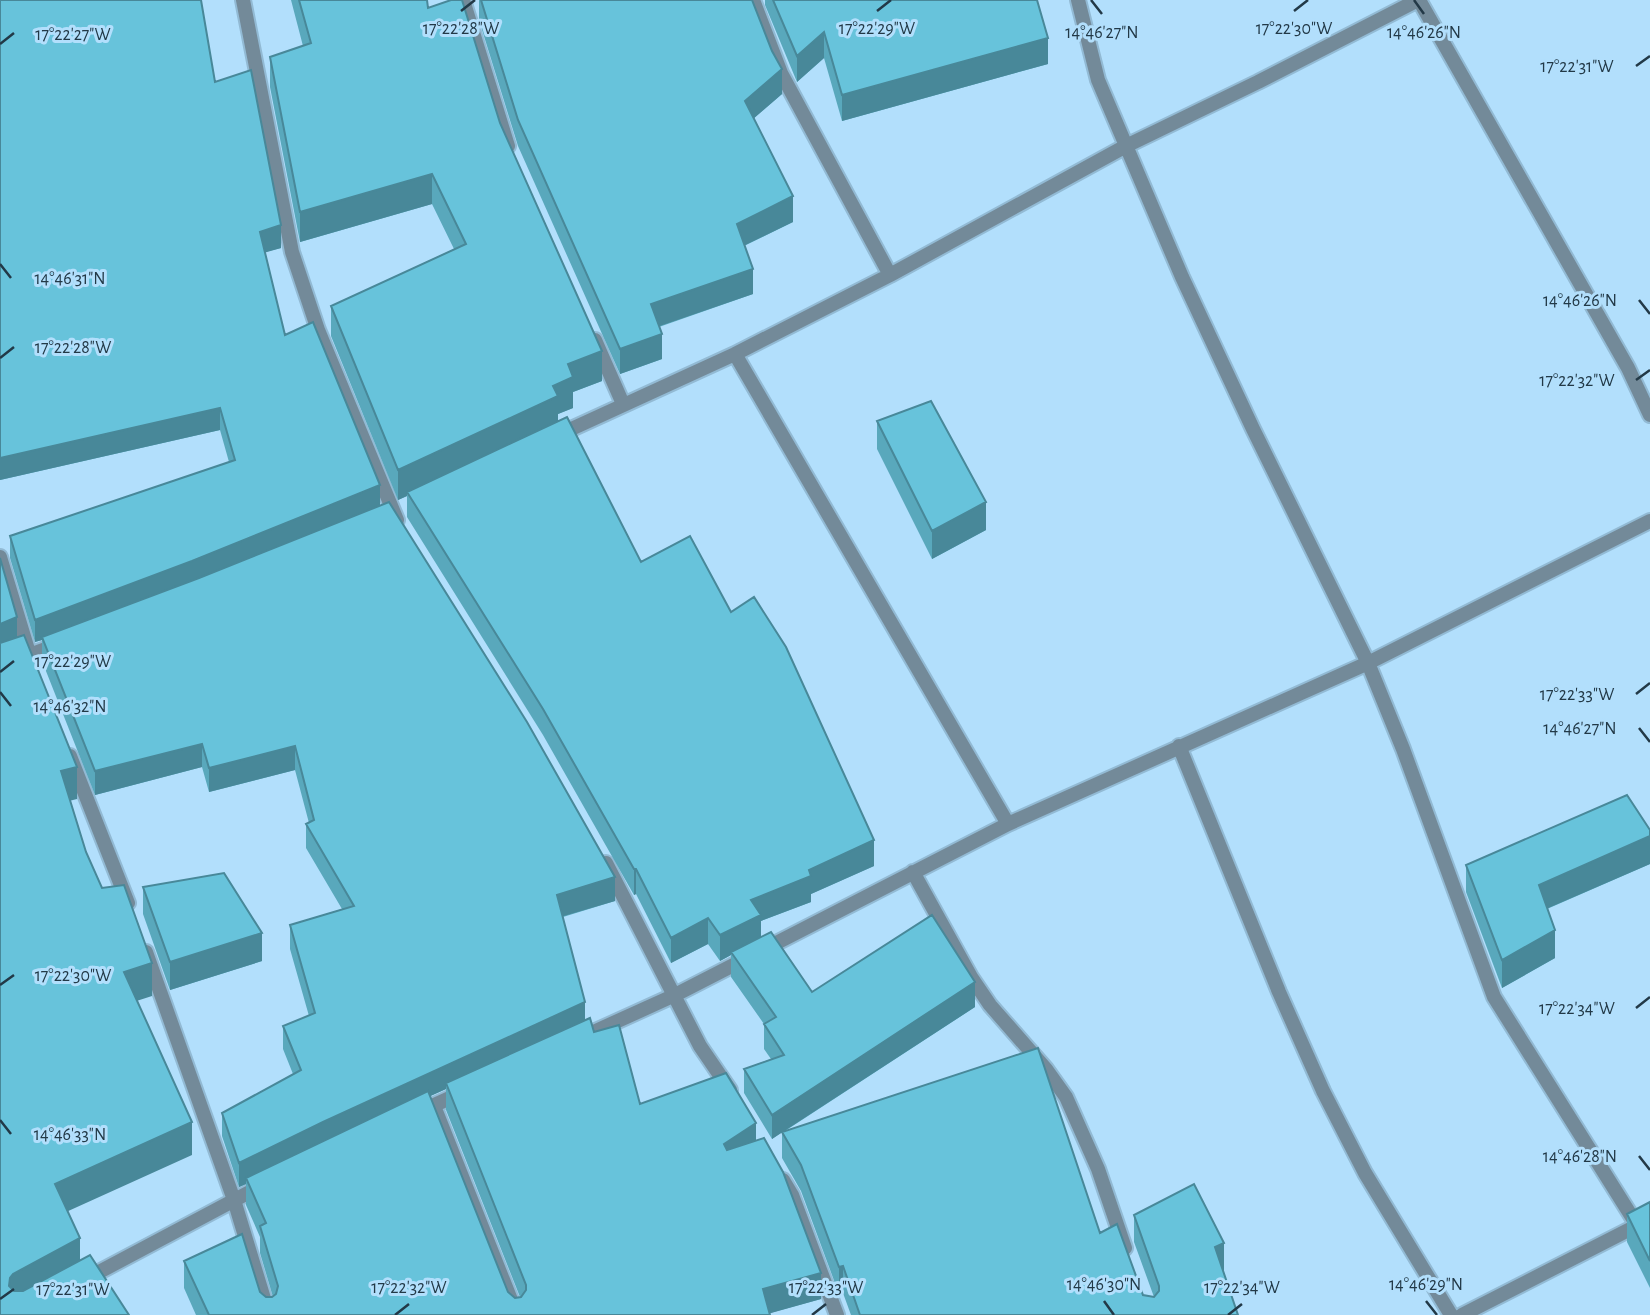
<svg xmlns="http://www.w3.org/2000/svg" width="1650" height="1315" font-family="'Alegreya Sans',sans-serif">
<style>
.lines{fill:none;stroke-linecap:round;stroke-linejoin:round}
.minor-casing{stroke:#92bad4;stroke-width:18}
.minor{stroke:#738a99;stroke-width:14}
.wall{fill:#59a8bc;fill-rule:evenodd}
.shaded-wall{fill:#488899}
.building{fill:#67c3db;stroke:#488899;stroke-width:2}
.ticks{fill:none;stroke:#223947;stroke-width:2.5}
.ticks-label{font-size:18px;text-anchor:middle;fill:#223947;stroke:#b2dffc;stroke-width:6;stroke-linejoin:round;paint-order:stroke}
</style>
<rect width="100%" height="100%" fill="#b2dffc"/>
<g class="lines">
<defs>
<path id="minor" d="M243 0 292 252 318 330 397 520
M463 0 508 146
M753 0 781 73 890 275
M1078 0 1098 80 1182 277 1253 429 1368 663 1403 749 1494 997 1637 1225
M1419 0 1628 368 1650 415
M595 340 623 404
M735 354 890 275 1126 146 1258 82 1418 0
M556 436 735 354 1008 824
M0 557 29 653
M0 666 59 644
M1179 746 1279 992 1323 1091 1365 1173 1451 1315
M70 756 128 903
M606 863 700 1046 730 1090
M913 872 971 977 990 1005 1046 1069 1066 1097 1098 1169 1125 1248
M146 952 234 1200 269 1315
M578 1039 675 995 1008 824 1368 663 1650 521
M434 1106 517 1315
M419 1112 461 1093
M783 1180 792 1195 837 1315
M84 1280 261 1186
M1462 1315 1650 1219"/>
</defs>
<!-- minor casing -->
<use href="#minor" class="minor-casing"/>
<!-- minor -->
<use href="#minor" class="minor"/>
</g>
<!-- wall -->
<path class="wall" d="M0 0 215 82 281 248 265 252 285 335 380 505 615 901 563 917 585 1020 640 1104 756 1140 821 1299 770 1313V1315H196L184 1288V1261L260 1292 266 1297H273L260 1253V1237L246 1205V1184L239 1187 222 1136V1113L293 1074 283 1049V1026L309 1016 290 949V925L342 909 306 848V824L309 823 295 770 209 792 202 767 95 795 42 661V640L35 642 10 558V536L229 462 220 430 0 480ZM446 1089V1110L520 1297 515 1298 508 1292 430 1096Z
M291 0H427L428 8 500 123 602 381 573 392V408L558 414V421L641 562 731 612 874 866 811 894V902L761 921V937L812 992 975 1007 785 1131 1100 1233 1143 1295 1154 1297 1134 1242V1215L1224 1270H1223L1238 1315H851L843 1293 839 1294 801 1191 782 1158V1132L772 1139 744 1093V1069L771 1059 764 1049V1024L731 977V955L720 961 708 944 671 963 636 894 634 895 543 735 407 517V496L398 500 331 336V306L454 249 432 204 300 242 270 87V57L303 46Z
M479 0H752L782 94 754 118 793 222 744 246 753 294 659 327 662 359 620 374 518 146 479 20Z
M765 0H1037L1048 64 842 121 824 58 797 82 765 5Z
M877 421 986 530 932 559 877 449Z
M1650 830V864L1547 909 1555 958 1502 988 1466 892V865Z
M143 887 262 961 170 990 143 914Z
M1650 1202V1288L1627 1242V1214Z"/>
<!-- shaded-wall -->
<path class="shaded-wall" d="M824 32V58L797 82V56Z
M1048 38V64L842 121V95Z
M782 69V94L745 126V101Z
M432 174V204L300 242V212Z
M793 196V222L737 249V224Z
M281 225V248L260 254V232Z
M753 269V294L651 329V304Z
M662 334V359L620 374V349Z
M602 351V381L573 392V408L558 414V426L407 492V496L398 500V470L553 386 568 364Z
M220 408V430L0 480V458Z
M380 485V508L43 640 42 637V640L35 642V620Z
M986 502V530L932 559V531Z
M17 617V649L0 656V624Z
M202 744V767L95 795V771Z
M295 746V770L209 792V768Z
M77 767V799L61 803V771Z
M1650 836V864L1539 912V885Z
M874 840V866L811 894V902L761 921V940L731 952V955L720 961V935L751 900 809 870Z
M634 869H636V894L634 895Z
M615 877V901L557 918V895Z
M708 918V944L671 963V938Z
M1555 930V958L1502 988V960Z
M262 933V961L170 990V962Z
M152 963V996L124 1005V972Z
M975 982V1007L772 1139V1115Z
M585 1002V1025L446 1083V1089L323 1145 246 1178V1184L239 1187V1163L323 1122Z
M192 1122V1155L55 1217V1184Z
M756 1123V1150L724 1171V1144Z
M80 1238V1271L10 1311V1278L13 1274Z
M1224 1243V1270L1215 1274V1247Z
M843 1266V1293L839 1294V1267Z
M821 1273V1299L764 1315 763 1289Z"/>
<!-- building -->
<path class="building" d="M0 0H201L215 82 251 70 281 225 260 232 285 335 313 322 380 485 192 561 35 620 10 536 235 460 220 408 0 458Z
M299 0H427L428 8 451 0H462L500 123 602 351 568 364 573 377 553 386 558 396 398 470 331 306 466 244 432 174 300 212 270 57 311 43Z
M481 0H752L772 51 782 69 745 101 793 196 737 224 753 269 651 304 662 334 620 349 518 120Z
M773 0H1037L1048 38 842 95 824 32 797 56Z
M931 401 986 502 932 531 877 421Z
M567 417 641 562 690 536 731 612 754 597 786 647 874 840 809 870 811 876 751 900 761 915 720 935 708 918 671 938 636 869H634L543 709 407 492Z
M389 502 527 722 615 877 557 895 585 1002 323 1122 239 1163 222 1113 301 1070 283 1026 315 1013 290 925 354 906 306 824 314 820 295 746 209 768 202 744 95 771 42 637 199 578Z
M0 558 17 617 0 624Z
M24 635 77 767 61 771 86 852 102 888 124 885 152 963 124 972 192 1122 55 1184 80 1238 13 1274 10 1278 9 1286 14 1291H23L90 1255 129 1315H0V643Z
M1627 795 1650 830V836L1539 885 1555 930 1502 960 1466 865Z
M224 873 262 933 170 962 143 887Z
M932 915 975 982 772 1115 744 1069 784 1055 764 1024 776 1017 731 952 771 932 812 992Z
M590 1018 594 1032 619 1025 640 1104 726 1073 756 1123 724 1144 727 1150 764 1138 783 1172 821 1273 763 1289 770 1315H209L184 1261 242 1234 260 1292 266 1297H272L276 1294 278 1286 260 1226 266 1223 246 1178 428 1091 508 1292 515 1298 521 1297 526 1290V1285L446 1083Z
M1038 1048 1100 1233 1117 1224 1143 1295 1154 1297 1159 1291V1286L1134 1215 1194 1184 1224 1243 1215 1247 1238 1315H860L843 1266 839 1267 801 1165 782 1132Z
M1650 1202V1261L1627 1214Z"/>
<!-- ticks -->
<path class="ticks" d="M1091 0 1102 14M1414 0 1424 14M461 11 475 0M877 11 891 0M1294 11 1308 0M0 44 14 33M1636 66 1650 56M0 264 11 278M1639 300 1650 314M0 358 14 347M1636 380 1650 370M0 672 14 661M0 692 11 706M1636 694 1650 683M1639 728 1650 742M0 985 14 975M1636 1008 1650 997M0 1120 11 1134M1639 1156 1650 1170M0 1299 14 1289M1104 1301 1114 1315M1426 1301 1437 1315M395 1315 409 1304M812 1315 826 1304M1228 1315 1242 1304"/>
<g class="ticks-label">
<text x="461" y="34">17°22'28"W</text>
<text x="877" y="34">17°22'29"W</text>
<text x="1294" y="34">17°22'30"W</text>
<text x="1102" y="38">14°46'27"N</text>
<text x="1424" y="38">14°46'26"N</text>
<text x="73" y="40">17°22'27"W</text>
<text x="1577" y="72">17°22'31"W</text>
<text x="70" y="284">14°46'31"N</text>
<text x="1580" y="306">14°46'26"N</text>
<text x="73" y="353">17°22'28"W</text>
<text x="1577" y="386">17°22'32"W</text>
<text x="73" y="667">17°22'29"W</text>
<text x="1577" y="700">17°22'33"W</text>
<text x="70" y="712">14°46'32"N</text>
<text x="1580" y="734">14°46'27"N</text>
<text x="73" y="981">17°22'30"W</text>
<text x="1577" y="1014">17°22'34"W</text>
<text x="70" y="1140">14°46'33"N</text>
<text x="1580" y="1162">14°46'28"N</text>
<text x="1104" y="1290">14°46'30"N</text>
<text x="1426" y="1290">14°46'29"N</text>
<text x="409" y="1293">17°22'32"W</text>
<text x="826" y="1293">17°22'33"W</text>
<text x="1242" y="1293">17°22'34"W</text>
<text x="73" y="1295">17°22'31"W</text>
</g>
</svg>
